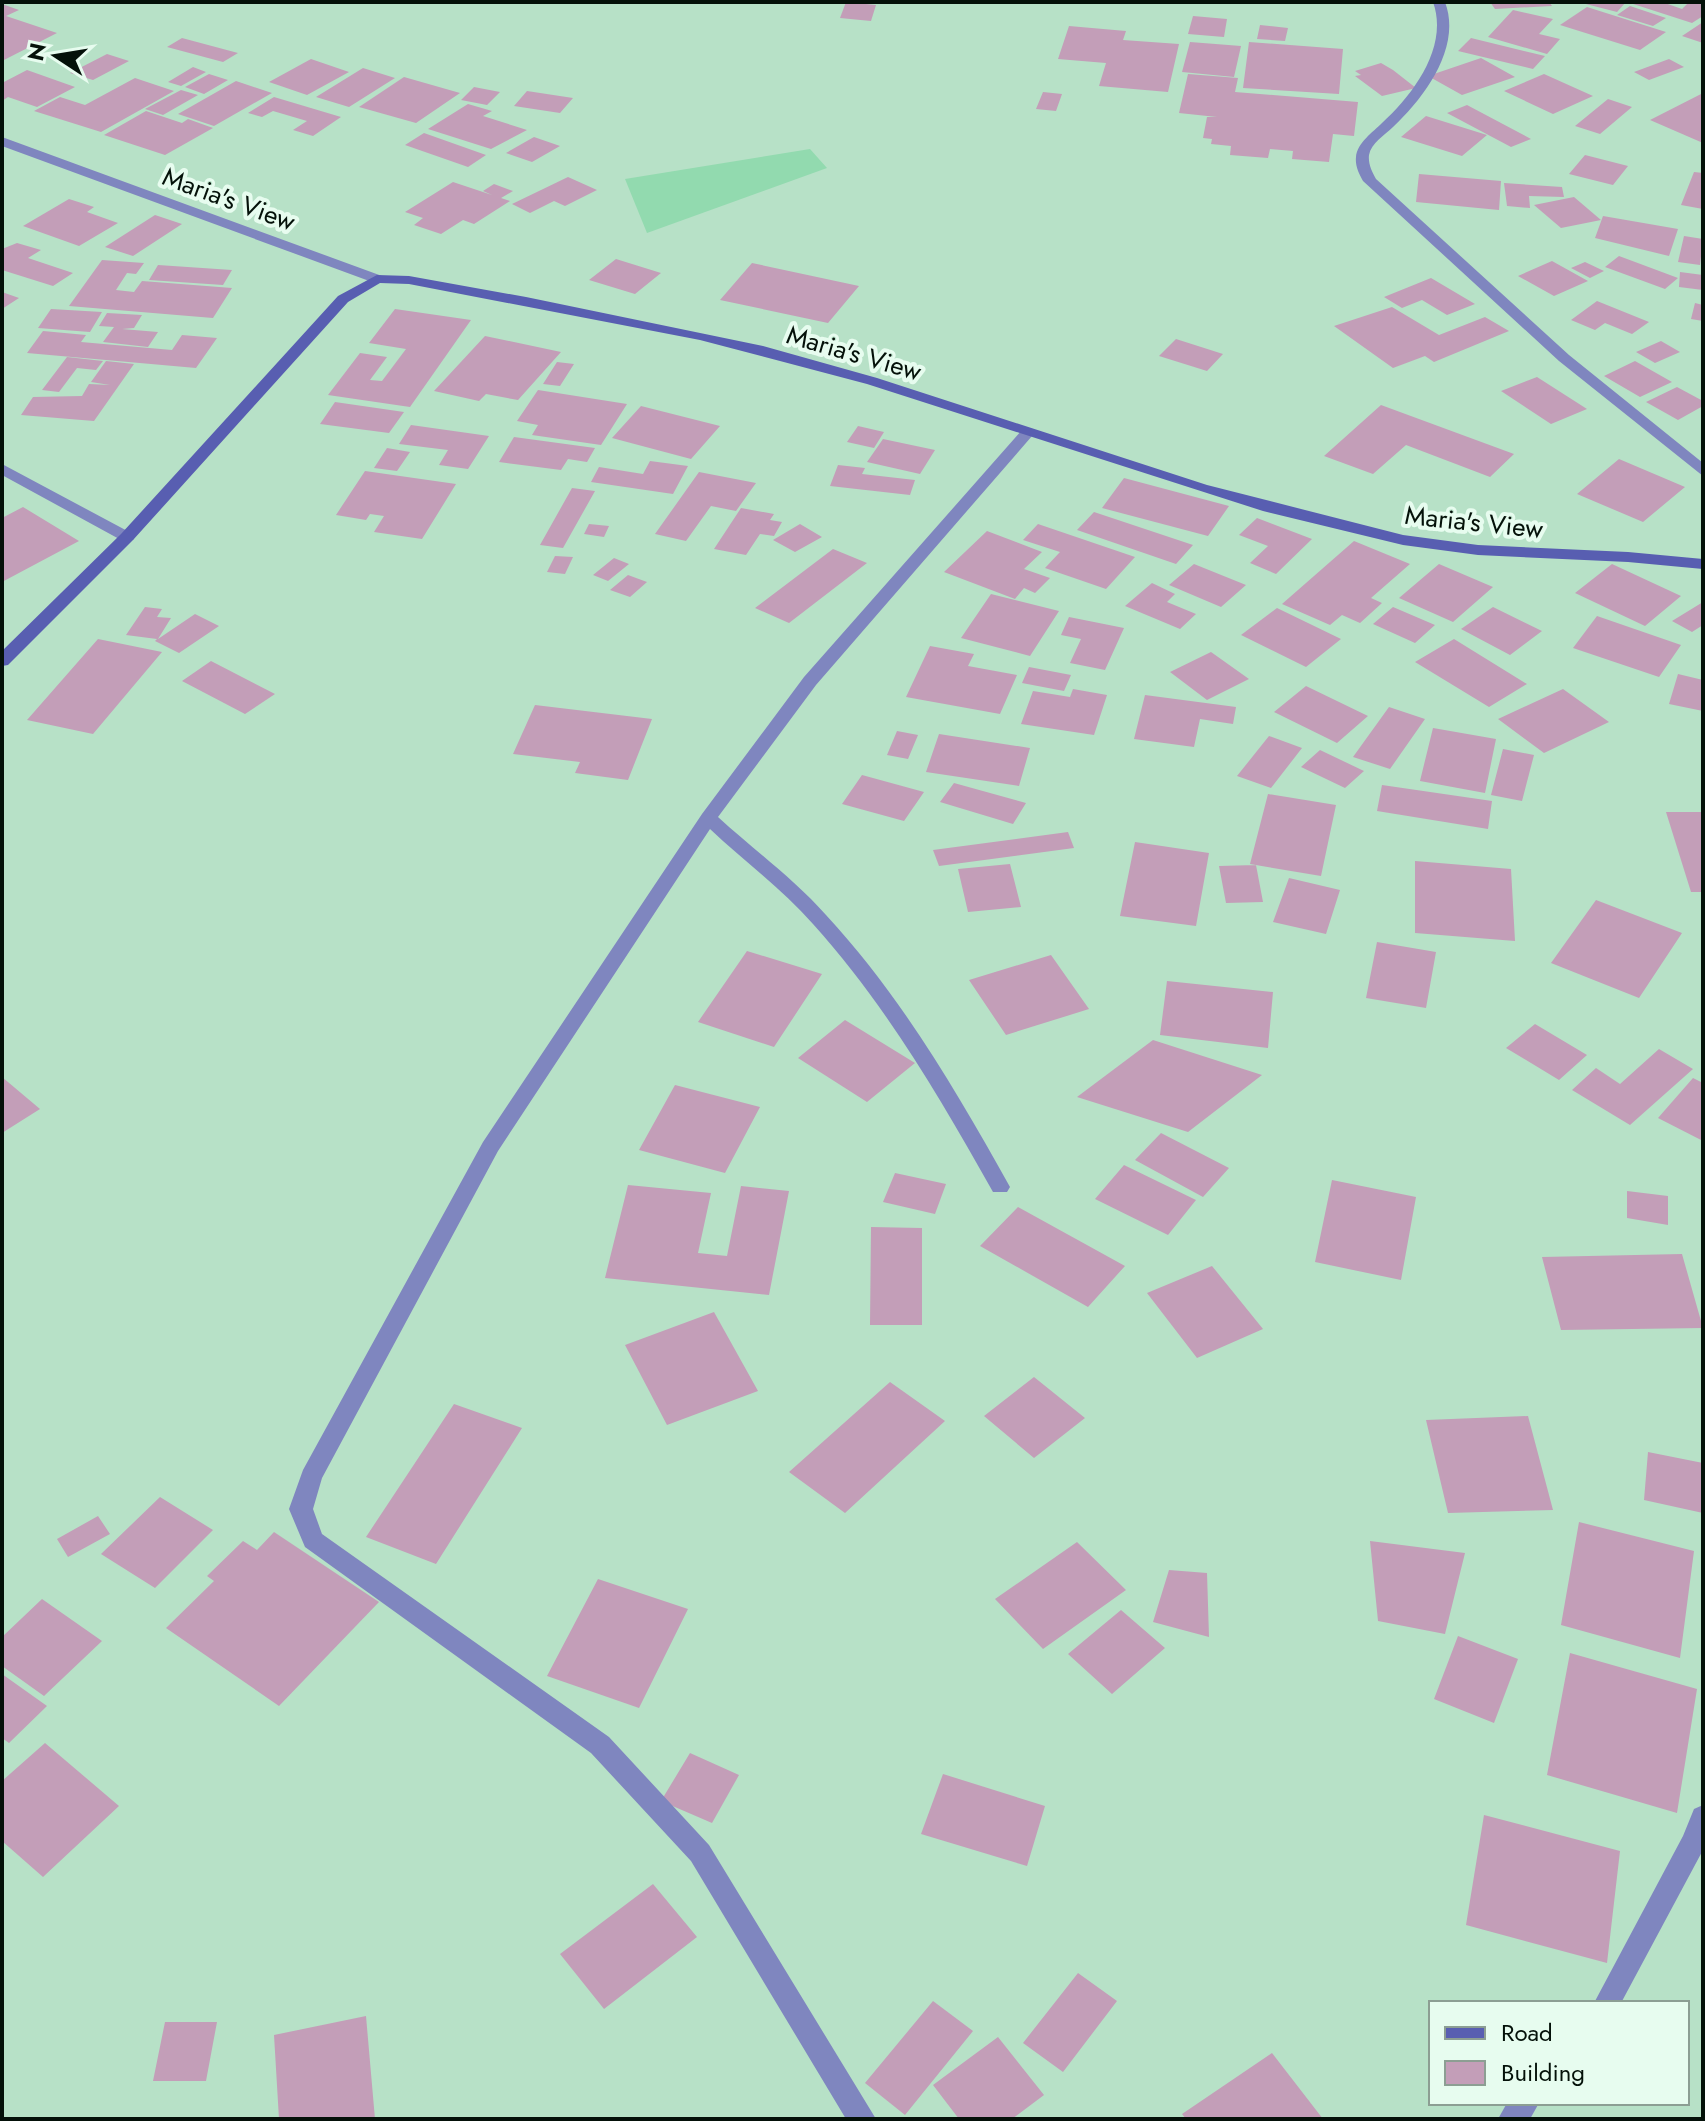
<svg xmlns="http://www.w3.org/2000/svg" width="1705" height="2121" font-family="Jost,sans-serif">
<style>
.green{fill:#92daaf}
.building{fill:#c39eb8}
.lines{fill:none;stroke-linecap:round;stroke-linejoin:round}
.street{fill:#7f86bf;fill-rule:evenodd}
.secondary{fill:#585eb1;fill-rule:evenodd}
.labels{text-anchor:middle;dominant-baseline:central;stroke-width:8;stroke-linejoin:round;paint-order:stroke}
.far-street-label{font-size:26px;fill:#041109;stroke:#e7fcef}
</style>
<rect width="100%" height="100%" fill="#b7e1c7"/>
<!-- green -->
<path class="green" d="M810 149 827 168 647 233 625 179Z"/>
<!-- building -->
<path class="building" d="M846 2 876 5 871 21 840 18Z
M1490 2H1549L1552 6 1495 9Z
M1578 2H1626L1617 12Z
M1627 2H1662L1682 9 1689 2H1703V16L1692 23Z
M2 4 19 10 6 16 57 33 2 61Z
M1630 6 1666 18 1653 26 1617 15Z
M1587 7 1666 32 1640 50 1560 25Z
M1513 10 1553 19 1539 34 1560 39 1547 54 1488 37Z
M1193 16 1227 19 1224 37 1188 34Z
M1703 22V43L1682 36Z
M1260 25 1288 28 1285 41 1257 39Z
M1069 26 1126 31 1123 40 1179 44 1168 92 1099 86 1106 63 1058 59Z
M182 38 238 53 223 62 167 47Z
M1471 38 1545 56 1533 69 1458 51Z
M1190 42 1241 46 1234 77 1182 72Z
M1249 42 1343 49 1339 94 1243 88Z
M107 54 129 61 93 80 70 73Z
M1481 58 1515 77 1462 95 1428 76Z
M311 59 349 72 307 95 269 82Z
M1669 59 1684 67 1649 80 1634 72Z
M1381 63 1393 70 1416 88 1382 96 1355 76 1361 75 1355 71Z
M193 67 206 72 181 86 168 82Z
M363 68 395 78 349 107 316 97Z
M27 70 75 87 37 107 8 97 2 101V83Z
M209 74 228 80 204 94 185 87Z
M1188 74 1238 78 1235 92 1358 102 1354 136 1333 134 1329 162 1292 159 1293 151 1270 149 1268 158 1230 155 1231 146 1211 144 1212 139 1203 138 1207 117H1217L1179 113Z
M1544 74 1593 96 1553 114 1504 91Z
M404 77 460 93 416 123 359 107Z
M135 78 174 91 101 132 34 111 60 97 85 105Z
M236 81 272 93 214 126 178 114Z
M474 87 500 92 487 105 461 100Z
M181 90 198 95 163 115 145 109Z
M527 91 573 98 560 113 514 106Z
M1043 92 1062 94 1056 111 1036 109Z
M1703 93V143L1650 120Z
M274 97 341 117 313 136 293 130 307 121 273 111 262 117 248 113Z
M1608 99 1632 107 1600 134 1575 126Z
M468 104 492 111 483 116 527 130 491 149 428 129Z
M1467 105 1531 139 1511 147 1447 113Z
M146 111 182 123 188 119 213 128 165 155 104 135Z
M1426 116 1487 135 1462 156 1401 137Z
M424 133 486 155 468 167 405 145Z
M534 137 560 146 532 162 506 153Z
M1585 155 1628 166 1613 185 1569 174Z
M1694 172 1703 173V209L1681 205Z
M1419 174 1501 181 1499 210 1416 202Z
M568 177 597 190 565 206 554 201 530 213 512 204Z
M453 182 492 195 483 191 494 184 513 191 501 198 510 201 474 224 463 220 441 234 414 225 423 218 405 212Z
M1504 183 1562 187 1564 197 1529 196 1530 208 1507 206Z
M1574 197 1601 220 1561 228 1534 205Z
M69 199 94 207 87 212 118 223 79 246 23 226Z
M155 215 182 224 133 256 105 247Z
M1603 216 1678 229 1669 256 1595 238Z
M1684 236 1703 239 1700 265 1678 262Z
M17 243 41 250 28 258 73 273 53 286 2 270V249Z
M1619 256 1678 278 1665 289 1605 267Z
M616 259 661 273 635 294 589 280Z
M102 260 144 263 136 274 127 273 116 290 134 292 142 281 232 288 213 318 69 306Z
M1552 261 1588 281 1554 296 1518 276Z
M1585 262 1604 271 1590 278 1571 268Z
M752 263 859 286 828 323 720 300Z
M158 265 232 270 223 285 149 280Z
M1680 272 1703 275V290L1679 287Z
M1431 278 1475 304 1447 315 1422 300 1402 308 1384 297Z
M2 292 19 298 2 309Z
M1597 301 1649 322 1632 334 1605 323 1595 330 1571 320Z
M1695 303 1703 305V321L1691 319Z
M1392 307 1439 335 1485 317 1509 331 1434 362 1425 356 1393 368 1334 326Z
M51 309 102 312 90 332 38 328Z
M395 309 471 320 410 407 328 395 360 353 387 357 370 380 382 381 406 349 369 343Z
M107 313 142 315 134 328 122 329 158 332 148 347 103 342 114 327 99 326Z
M43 331 86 335 81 342 172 350 182 335 217 338 196 368 27 353Z
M485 336 561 352 518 400 486 394 479 401 434 391Z
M1176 339 1223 354 1207 371 1159 356Z
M1661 341 1680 352 1655 363 1636 352Z
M67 357 103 361 96 370 77 368 59 392 42 390Z
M106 361 134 364 94 421 21 415 33 397 82 396 89 384 110 385 91 382Z
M1635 361 1672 382 1640 397 1604 376Z
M557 362 574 364 560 386 543 384Z
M1537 377 1587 409 1551 424 1501 391Z
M1677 387 1703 401V406L1678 420 1646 402Z
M538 390 627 404 601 445 532 435 538 425 517 421Z
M335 402 404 412 389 433 320 424Z
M1381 405 1514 454 1490 477 1406 445 1373 474 1324 456Z
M641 406 720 426 691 459 612 438Z
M411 425 489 436 468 469 439 465 448 450 399 444Z
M858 426 884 432 874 448 847 442Z
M514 437 595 448 587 462 568 459 561 470 499 462Z
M883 439 935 450 920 474 867 462Z
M387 448 410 452 397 471 374 468Z
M1619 459 1685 487 1643 522 1577 494Z
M650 461 688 466 673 494 591 482 599 467 643 474Z
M838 465 865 468 862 474 915 480 910 495 830 486Z
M365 471 456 484 422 539 374 532 384 516 370 514 366 520 336 515Z
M699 472 756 483 736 511 711 506 686 541 655 534Z
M1124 478 1229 506 1208 536 1102 508Z
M572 488 595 491 563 548 540 545Z
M23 507 79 541 2 582V518Z
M741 508 774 514 770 520 782 522 774 536 760 534 746 555 714 549Z
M1094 512 1193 545 1176 564 1077 530Z
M1257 518 1312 539 1276 574 1250 563 1268 546 1239 535Z
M589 524 609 526 604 537 584 534Z
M800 524 822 537 795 552 773 540Z
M1038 524 1135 557 1106 589 1045 568 1060 552 1023 540Z
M987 531 1042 552 1024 569 1050 578 1035 593 1024 588 1015 599 944 572Z
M1354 541 1410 564 1371 598 1382 603 1360 623 1342 615 1330 625 1282 604Z
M833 549 867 563 789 623 755 608Z
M555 556 573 557 565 574 547 572Z
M614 558 629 564 608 581 593 575Z
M1194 564 1246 585 1221 607 1169 585Z
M1439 564 1493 587 1453 622 1399 598Z
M1612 564 1681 596 1645 626 1575 593Z
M628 575 647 582 630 597 610 590Z
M1152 583 1175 594 1167 602 1196 614 1180 629 1125 606Z
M991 594 1059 611 1030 656 961 638Z
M1703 602V625L1692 632 1672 621Z
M145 607 162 609 157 617 171 618 158 639 195 614 219 626 179 653 155 641 157 639 126 635Z
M1393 607 1435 625 1415 643 1373 624Z
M1493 607 1542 631 1510 655 1461 629Z
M1277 608 1341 639 1306 667 1241 635Z
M1597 616 1681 645 1659 677 1573 648Z
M1069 617 1124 628 1105 670 1070 663 1081 639 1061 635Z
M98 639 162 652 93 734 27 720Z
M1454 639 1527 684 1489 707 1415 662Z
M930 646 974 654 968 666 1017 675 1000 714 906 697Z
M1211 652 1249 679 1207 700 1170 672Z
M211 661 275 694 245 714 182 681Z
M1029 667 1071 675 1064 691 1022 683Z
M1678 674 1703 680V711L1669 704Z
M1306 686 1368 716 1337 743 1274 712Z
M1073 689 1107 695 1094 735 1021 724 1033 691 1070 697Z
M1563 689 1609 722 1544 753 1498 719Z
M1145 695 1236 707 1233 724 1200 719 1194 747 1134 739Z
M535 705 652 719 628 780 575 773 580 762 513 754Z
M1389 707 1425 719 1390 769 1353 757Z
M1433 728 1496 739 1485 793 1420 781Z
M897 731 918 735 908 759 887 755Z
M939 734 1030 748 1019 786 926 772Z
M1269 736 1302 748 1271 788 1237 776Z
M1503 749 1534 755 1522 801 1491 795Z
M1320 750 1364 771 1345 788 1301 767Z
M862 775 924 792 904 821 842 804Z
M954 783 1026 803 1013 824 940 802Z
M1382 785 1492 801 1488 829 1377 811Z
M1268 794 1336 805 1321 876 1250 864Z
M1666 812H1703V892H1691Z
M1068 832 1074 848 939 866 933 850Z
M1135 842 1209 853 1196 926 1120 916Z
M1415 861 1511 869 1515 941 1415 933Z
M1010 864 1021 907 968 912 958 869Z
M1256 865 1263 902 1226 903 1219 866Z
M1289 878 1340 890 1326 934 1273 922Z
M1596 900 1682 933 1639 998 1551 963Z
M1377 942 1436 952 1426 1008 1366 998Z
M747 951 822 974 774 1047 698 1022Z
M1051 955 1089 1009 1006 1035 969 980Z
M1167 981 1273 992 1268 1048 1160 1035Z
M845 1020 915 1063 867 1102 798 1058Z
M1535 1024 1587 1055 1559 1080 1506 1048Z
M1153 1040 1262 1075 1188 1132 1077 1097Z
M1659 1049 1693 1069 1630 1125 1572 1090 1596 1068 1620 1084Z
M2 1077 40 1109 2 1133Z
M1693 1078 1703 1083V1141L1658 1118Z
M675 1085 760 1107 725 1173 639 1150Z
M1161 1133 1229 1168 1203 1197 1135 1160Z
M1124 1165 1196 1200 1168 1235 1095 1199Z
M895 1173 946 1184 935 1214 883 1202Z
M1332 1180 1416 1197 1401 1280 1315 1262Z
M628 1185 711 1193 698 1253 727 1256 741 1186 789 1191 769 1295 605 1278Z
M1627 1191 1668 1196V1225L1627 1218Z
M1018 1207 1125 1266 1088 1307 980 1246Z
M871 1227 922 1228V1325H870Z
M1682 1254 1703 1328 1561 1330 1542 1257Z
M1212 1266 1263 1329 1197 1358 1147 1293Z
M714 1312 758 1391 667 1425 625 1345Z
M1034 1377 1085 1418 1034 1458 984 1416Z
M890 1382 945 1421 845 1513 789 1472Z
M454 1404 522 1428 436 1564 366 1537Z
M1528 1416 1553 1510 1448 1513 1426 1420Z
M1648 1452 1703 1463V1513L1644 1500Z
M160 1497 213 1530 155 1588 101 1554Z
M98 1516 110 1534 68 1557 57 1539Z
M1579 1522 1694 1551 1680 1658 1561 1625Z
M274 1532 379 1602 279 1706 166 1628 214 1581 207 1576 243 1541 257 1550Z
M1370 1541 1465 1553 1445 1634 1378 1621Z
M1077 1542 1126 1590 1043 1649 995 1599Z
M1169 1570 1207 1573 1209 1637 1153 1622Z
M598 1579 688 1609 639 1708 547 1676Z
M42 1599 102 1641 44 1696 2 1666V1637Z
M1121 1610 1165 1648 1112 1694 1068 1654Z
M1458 1636 1518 1659 1494 1723 1434 1699Z
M1570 1653 1697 1689 1677 1813 1547 1775Z
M2 1674 47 1706 9 1743 2 1738Z
M45 1743 119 1806 43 1877 2 1841V1781Z
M690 1753 739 1775 712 1823 661 1801Z
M943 1774 1045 1806 1027 1866 921 1834Z
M1484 1815 1620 1851 1607 1963 1466 1925Z
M653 1884 697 1937 604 2009 560 1954Z
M1078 1973 1117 2001 1063 2072 1023 2043Z
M933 2001 973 2031 905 2115 865 2083Z
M366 2016 375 2119H279L274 2035Z
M165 2022H217L206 2081H153Z
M998 2037 1044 2095 1012 2119H959L933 2085Z
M1272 2053 1323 2119H1186L1182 2114Z"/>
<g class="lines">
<!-- street -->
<path class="street" d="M1433 2H1445C1462 47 1425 97 1393 127 1385 135 1371 143 1369 155 1368 164 1372 172 1376 179L1569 355 1703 463V476L1559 361 1363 181C1359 174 1355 166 1356 157 1357 143 1373 132 1382 123 1414 94 1449 46 1433 2Z
M2 137 382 276 384 279 372 282 2 146Z
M1027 428 1032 430V436L816 685 718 817C754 850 794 879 826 915 901 996 957 1092 1010 1187L1007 1192H993C940 1098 886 1005 813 924 782 889 744 861 710 829L498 1151 322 1478 313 1509 322 1534 609 1737 709 1845 876 2119H846L691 1861 591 1753 305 1547 289 1509 303 1470 483 1142 702 814 804 677 1022 430Z
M2 464 133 534 135 537 133 540H121L2 475Z
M1703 1805V1850L1621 2003H1594L1683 1836 1694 1809Z
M1507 2103H1539L1530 2119H1498Z"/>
<!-- secondary -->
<path class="secondary" d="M377 275 409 276 526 297 763 346 877 378 1207 485 1403 535 1478 545 1628 552 1703 559V569L1628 562 1478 555 1403 545 1263 511 867 384 700 340 409 284 380 283 348 302 133 540 8 665 2 666V651L121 534 338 296Z"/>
</g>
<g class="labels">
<!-- far-street labels -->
<g class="far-street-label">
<text transform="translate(229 199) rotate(20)">Maria's View</text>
<text transform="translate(854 353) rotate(16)">Maria's View</text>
<text transform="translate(1474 522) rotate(6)">Maria's View</text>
</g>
</g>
<!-- border -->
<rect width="1705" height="2121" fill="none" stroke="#041109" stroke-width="8"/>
<!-- legend -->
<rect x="1429" y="2001" width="260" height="104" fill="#e7fcef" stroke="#8c9e93" stroke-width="2"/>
<rect x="1445" y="2027" width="40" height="12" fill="#585eb1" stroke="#8c9e93" stroke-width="2"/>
<text x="1501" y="2041" font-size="24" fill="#041109">Road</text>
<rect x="1445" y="2061" width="40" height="24" fill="#c39eb8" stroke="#8c9e93" stroke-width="2"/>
<text x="1501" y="2081" font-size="24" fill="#041109">Building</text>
<!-- north arrow -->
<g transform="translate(56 56) rotate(282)" stroke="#e7fcef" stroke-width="6" paint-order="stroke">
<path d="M0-6L14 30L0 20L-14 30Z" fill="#041109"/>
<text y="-12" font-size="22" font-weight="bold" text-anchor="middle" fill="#041109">N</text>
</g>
</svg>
